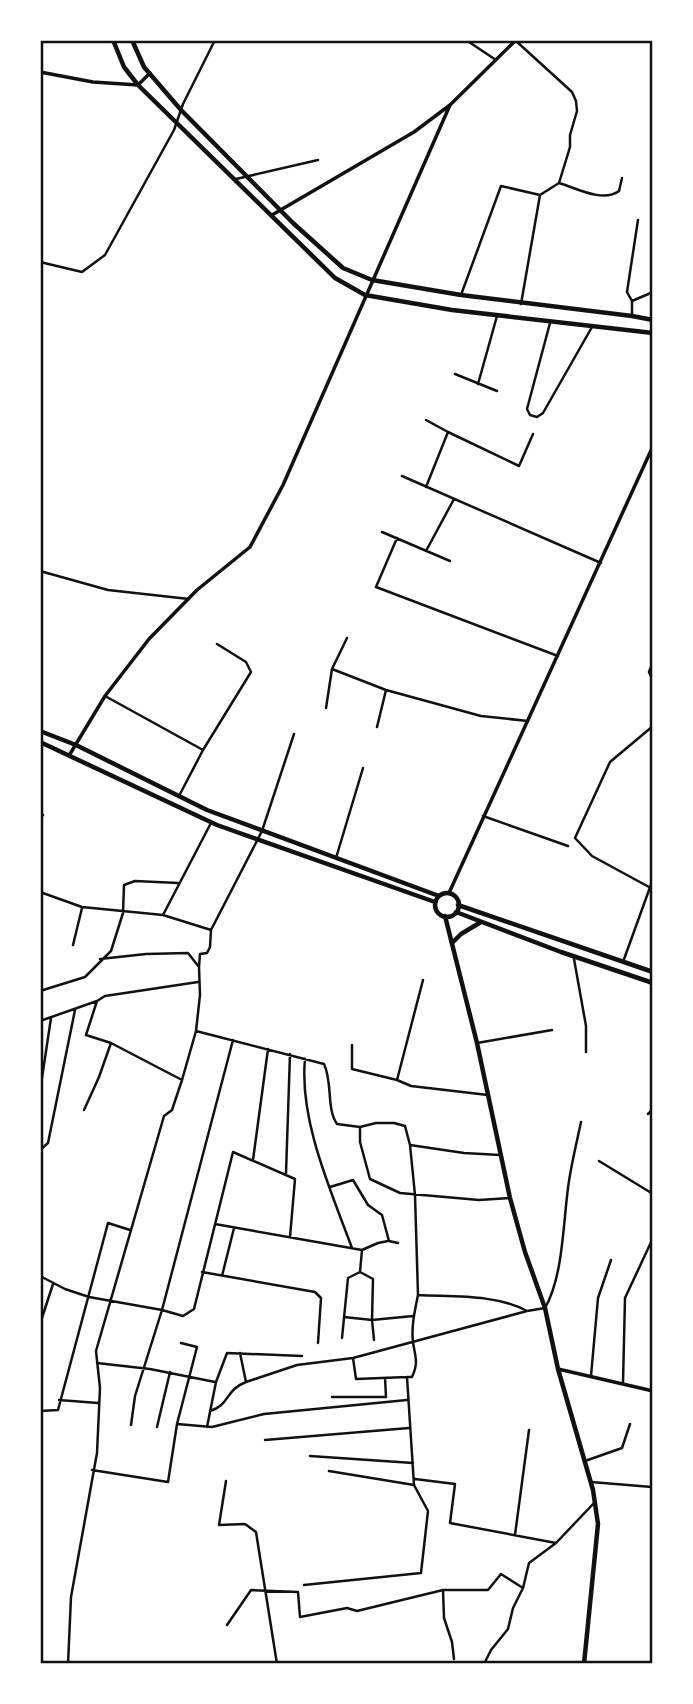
<svg xmlns="http://www.w3.org/2000/svg" width="693" height="1704" font-family="'Exo 2',sans-serif">
<style>
.lines{fill:none;stroke-linecap:round;stroke-linejoin:round}
.minor{stroke:#111;stroke-width:2.5}
.tertiary{stroke:#111;stroke-width:3.5}
.secondary{stroke:#111;stroke-width:4.5}
.primary{stroke:#111;stroke-width:4.5}
.neatline{fill:none;stroke:#111;stroke-width:2.5}
</style>
<rect width="100%" height="100%" fill="#fff"/>
<g class="lines">
<!-- minor -->
<path class="minor" d="M466 40 496 60
M516 41 572 92 576 101 577 111 570 135V147L559 183 540 195
M236 179 318 160
M559 183C576 188 603 203 619 191L622 178
M40 262 82 272 105 255 174 130 183 104 215 40
M461 295 501 186 540 195 521 304
M632 301 653 292
M632 316V301L627 292 638 220
M550 323 527 409 530 415 537 417 543 413 592 327
M455 374 497 391
M478 384 497 316
M426 420 448 432
M402 476 601 563
M426 487 448 432 519 466 533 434
M382 532 450 561
M397 538 376 587 558 656
M426 551 454 499
M40 571 108 590 189 599
M653 662 649 672 653 681
M332 669 386 690 481 716 528 721
M105 696 203 750
M326 708 332 669 347 638
M377 727 386 690
M179 796 203 750 251 672 246 662 217 644
M40 814 43 815
M483 816 568 846
M336 858 363 768
M649 887 592 856 575 838 610 762 653 726
M40 892 82 907 163 915 211 823
M163 915 211 930 210 947 207 953 200 954 199 967
M211 930 262 831 294 734
M73 945 82 908
M574 959 586 1026V1052
M623 962 653 879
M40 991 85 977 111 951 123 913 124 885 135 881 178 883
M97 1001 105 996 198 982
M40 1021 97 1001 86 1035 111 1043 182 1080 196 1031 200 995 199 967 188 953 146 954 100 959
M196 1031 324 1064C333 1083 326 1108 337 1124L360 1127 376 1123H394L405 1126 410 1145
M477 1043 552 1030
M352 1045V1069L397 1080 411 1086 488 1095
M305 1059C299 1120 331 1191 352 1248
M397 1080 423 980
M40 1091 51 1018
M84 1110 99 1077 111 1043
M648 1114 653 1109
M360 1128V1142L370 1179 400 1193 479 1200 510 1198
M40 1150 48 1143 75 1010
M253 1160 268 1049
M599 1161 653 1194
M286 1173 290 1054
M330 1187 353 1180 368 1205 382 1215 389 1241 398 1243
M215 1224 362 1250 360 1272
M362 1250 378 1243 388 1241
M202 1272 315 1292 321 1298 318 1343
M40 1276 65 1289 89 1297 162 1310 183 1316 194 1309 233 1152 295 1179 290 1237
M222 1276 234 1228
M418 1295 415 1195 410 1145 464 1153 500 1155
M344 1317 372 1320 374 1340
M40 1324 53 1284
M342 1338 348 1278 360 1272 373 1279 372 1320 413 1316
M240 1353 246 1382 297 1365 353 1358 527 1311 545 1308C564 1275 563 1218 569 1181 572 1161 577 1141 581 1122
M353 1358 356 1379 407 1377
M97 1363 150 1369 215 1382
M591 1376 598 1298 611 1260
M623 1383 625 1298 653 1238
M332 1397H386L385 1378
M59 1400 98 1403
M40 1411 58 1410 108 1223 130 1230
M210 1411C230 1405 225 1390 246 1382
M177 1424 212 1427 264 1414 407 1400
M131 1425 135 1396 162 1310 233 1040
M157 1427 170 1372
M207 1427 216 1382 227 1353 302 1356
M265 1440 409 1428
M310 1456 413 1463
M585 1461 622 1448 630 1424
M92 1470 168 1482 177 1424 197 1347 181 1343
M329 1471 414 1485 407 1377H412C419 1362 415 1357 413 1342 411 1327 415 1310 418 1295 453 1297 496 1294 527 1311
M415 1479 455 1484 450 1523 556 1543
M226 1481 219 1525 245 1524 256 1532 277 1664
M591 1482 652 1487
M515 1535 529 1430
M304 1585 421 1573 428 1511 414 1485
M443 1590 444 1618 452 1642 454 1659
M227 1625 251 1590 298 1592 300 1617 347 1608 357 1611 443 1590H488L501 1574 523 1588
M68 1664 71 1597 97 1453 100 1388 96 1351 164 1116 172 1110 182 1080
M484 1664 491 1650 508 1629 513 1608 523 1588 529 1563 556 1543 595 1502"/>
<!-- tertiary -->
<path class="tertiary" d="M40 72 93 82 138 85 150 73
M272 215 414 132 450 105 516 40
M70 754 105 696 149 639 197 590 250 547 283 485 450 105
M449 893 653 446
M558 1369 653 1391"/>
<!-- secondary -->
<path class="secondary" d="M113 40 124 67 138 85 335 278 365 295 452 310 653 333
M132 40 144 67 181 110 293 223 343 268 372 280 461 295 632 316 653 320
M445 916 477 1043 510 1198 525 1252 545 1308 558 1369 593 1490 598 1524 584 1664"/>
<!-- primary -->
<path class="primary" d="M40 731 76 745 207 810 439 896
M40 742 217 825 435 902
M435 905a12 12 0 1 1 24 0a12 12 0 1 1-24 0Z
M458 905 653 972
M456 912 561 952 653 983
M452 943 461 934 481 922"/>
</g>
<!-- border -->
<rect width="693" height="1704" fill="none" stroke="#ffffff" stroke-width="84"/>
<rect x="42" y="42" width="609" height="1620" class="neatline"/>
</svg>
